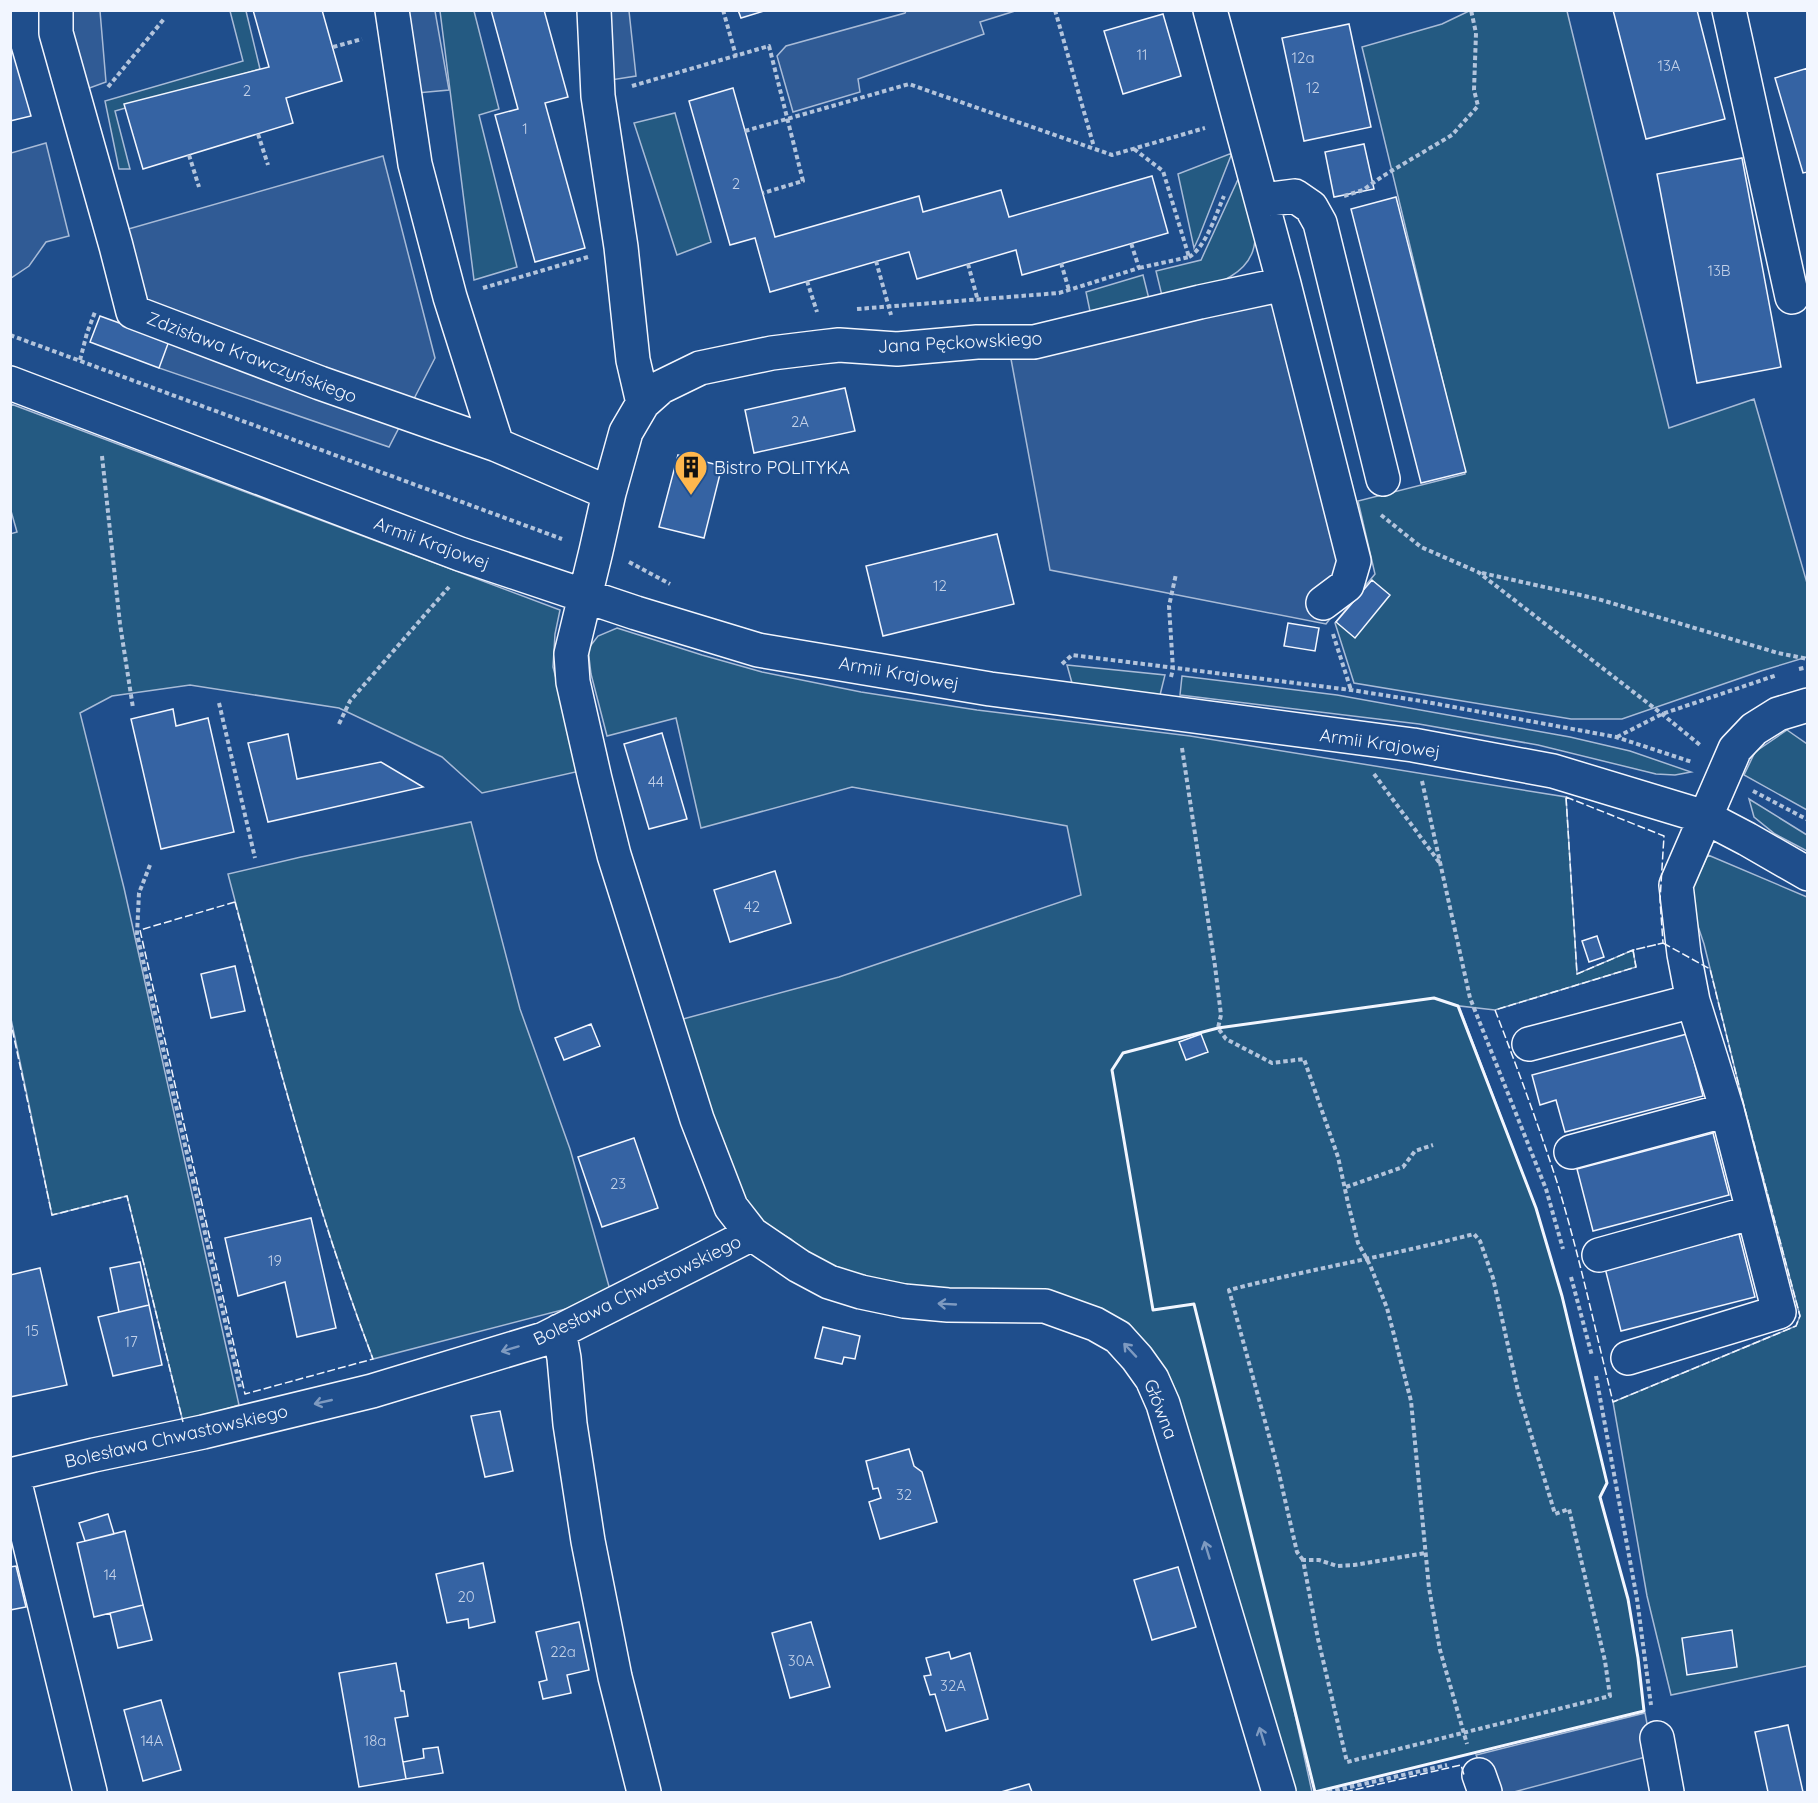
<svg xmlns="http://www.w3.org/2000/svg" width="1818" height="1803" font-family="Quicksand,sans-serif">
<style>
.green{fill:#245a82;stroke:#a8bbd7;stroke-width:1.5}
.parking{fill:#305b95;stroke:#a8bbd7;stroke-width:1.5}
.building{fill:#3563a3;stroke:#f2f6ff;stroke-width:1.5}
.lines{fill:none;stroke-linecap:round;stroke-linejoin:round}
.minor-casing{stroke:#f2f6ff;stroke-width:36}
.path{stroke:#b3c4dc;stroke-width:4;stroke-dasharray:4.5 3;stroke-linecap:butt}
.minor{stroke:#1f4e8c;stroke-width:33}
.fence{stroke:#f2f6ff;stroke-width:1.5;stroke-dasharray:8 3;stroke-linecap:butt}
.wall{stroke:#f2f6ff;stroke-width:3}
.oneway{stroke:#7e9ac0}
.labels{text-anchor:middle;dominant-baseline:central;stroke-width:4.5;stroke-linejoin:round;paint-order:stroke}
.number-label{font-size:15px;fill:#c3d1e8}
.street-label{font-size:18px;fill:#f2f6ff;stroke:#1f4e8c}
.poi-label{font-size:18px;fill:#f2f6ff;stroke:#1f4e8c;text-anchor:start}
</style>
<rect width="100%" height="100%" fill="#1f4e8c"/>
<!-- green -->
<path class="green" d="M230 11H246L260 69 115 111 130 169H119L105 101 243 61Z
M440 11H474L499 109 479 115 517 267 474 280Z
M1469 11H1567L1669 428 1754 399 1807 583V657L1761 671 1622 719H1571L1354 683 1335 623 1375 574 1358 501 1465 474 1362 47 1442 24Z
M675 113 711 242 677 255 634 123Z
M1232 153 1199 237 1194 248 1178 174Z
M1240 175C1244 191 1256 224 1255 238 1254 282 1197 289 1163 300L1156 271 1201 260Z
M1143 275 1149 299 1091 316 1086 292Z
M11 404 560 610 555 634 553 667 580 771 482 793 442 757 339 708 190 685 112 696 80 713 124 888 239 1405 183 1422 127 1196 52 1215 11 1019 10 534 17 532 11 511Z
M617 628 702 655 762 672 861 692 977 710 1190 736 1566 797 1577 974 1633 950 1636 967 1495 1010 1459 1006 1536 1208 1562 1296 1607 1483 1600 1497 1628 1599 1638 1658 1644 1711 1315 1792 1291 1696 1312 1792H1291L1142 1348 921 1291 861 1280 812 1259 791 1239 751 1216 717 1129 683 1019 839 977 1081 895 1067 826 852 787 701 828 676 718 607 736 591 674 588 649 598 636Z
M1067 665 1165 675 1158 703 1072 683Z
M1182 676 1337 695 1570 737 1630 751 1691 772 1675 775 1656 774 1538 745 1419 724 1180 695Z
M1787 730 1807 744V810L1744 775 1755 752Z
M1749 799 1807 835V851L1775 834 1754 817Z
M471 822 520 1009 570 1149 612 1297 373 1359C313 1201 271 1037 228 874L301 857Z
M1708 855 1807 897V1666L1671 1695 1647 1596 1613 1402 1796 1326 1800 1316 1744 1106 1704 944 1688 897Z"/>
<!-- parking -->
<path class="parking" d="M56 11H100L106 82 73 94Z
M392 11H435L449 90 406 94Z
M604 11H629L636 76 611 80Z
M906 11H1015L980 22 984 34 858 79 860 92 793 112 777 56 786 46 905 13Z
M46 143 69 236 46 242 29 266 11 278V153Z
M383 156 435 358 389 447 159 368 104 236Z
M1297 295 1366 573 1326 624 1050 570 1011 359Z
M1645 1713 1653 1755 1514 1792H1494L1476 1755Z"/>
<!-- building -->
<path class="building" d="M253 10H322L342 81 286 98 293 123 143 169 124 104 269 67Z
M491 10H544L568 97 545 103 585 248 535 262 495 115 518 109Z
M738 10H767L741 18Z
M1613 10H1697L1725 119 1646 139Z
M1163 14 1181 76 1123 94 1104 31Z
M1349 24 1371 127 1304 141 1282 38Z
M10 44 31 116 10 121Z
M1808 68V172L1803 173 1775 78Z
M733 88 775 237 919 196 923 212 1001 190 1009 217 1152 176 1168 233 1022 275 1016 250 917 279 909 252 770 292 755 238 730 245 689 101Z
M1364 144 1374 189 1334 197 1325 152Z
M1742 158 1781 367 1697 383 1657 174Z
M1396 197 1466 472 1421 483 1351 209Z
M100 316 169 341 159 368 90 342Z
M845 388 855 431 754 453 745 410Z
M678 455 722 466 704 538 659 527Z
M997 534 1014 604 883 636 866 566Z
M1372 580 1390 595 1355 638 1336 622Z
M1288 623 1319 628 1315 651 1284 646Z
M173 709 176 726 208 718 234 832 161 849 131 719Z
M662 733 687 819 649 829 624 744Z
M288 734 297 779 381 762 423 787 268 822 248 743Z
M775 871 791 923 730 942 714 890Z
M1597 936 1604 957 1589 962 1582 941Z
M235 966 245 1011 211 1018 201 974Z
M591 1024 600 1046 564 1060 555 1038Z
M1201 1034 1208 1052 1186 1060 1179 1042Z
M1687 1034 1703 1096 1565 1132 1556 1100 1540 1105 1532 1075Z
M1713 1133 1729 1195 1593 1231 1577 1169Z
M634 1138 658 1208 602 1227 578 1157Z
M311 1218 336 1328 297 1337 285 1282 238 1296 225 1238Z
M1739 1234 1755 1297 1621 1331 1605 1268Z
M140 1262 149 1305 119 1312 110 1268Z
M40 1268 67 1385 10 1397V1275Z
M149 1305 162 1365 113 1376 98 1317Z
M823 1327 860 1336 855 1359 844 1357 842 1364 815 1358Z
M500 1411 513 1471 485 1477 471 1416Z
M909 1449 914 1466 922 1472 937 1522 880 1539 869 1502 881 1498 878 1488 873 1489 866 1461Z
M108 1514 114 1534 85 1541 79 1523Z
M125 1531 143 1605 94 1617 77 1543Z
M483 1563 495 1622 469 1628 468 1619 447 1623 436 1574Z
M16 1566 26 1607 10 1610V1567Z
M1178 1567 1196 1627 1152 1640 1134 1580Z
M143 1605 152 1640 118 1648 110 1613Z
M579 1622 589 1670 567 1675 571 1693 543 1699 539 1682 547 1680 536 1632Z
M811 1622 830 1687 790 1698 772 1633Z
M1732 1630 1737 1667 1687 1675 1682 1638Z
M949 1652 951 1659 970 1653 988 1719 946 1731 935 1694 930 1695 924 1676 931 1675 926 1658Z
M396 1663 401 1691H404L408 1716 395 1718 406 1779 359 1787 339 1673Z
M161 1700 181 1770 143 1781 124 1710Z
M1788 1725 1803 1792H1768L1755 1732Z
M438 1747 443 1773 406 1779 403 1762 424 1758 423 1749Z
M1029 1784 1032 1792H1001Z"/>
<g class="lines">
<defs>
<path id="minor" d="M56 10V33L116 246 133 312 320 383 497 445 609 493
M392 10 415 164 450 297 497 445
M594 10 598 96 621 247 633 360 643 403
M1210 10 1284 284 1354 561 1347 585 1323 603
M1729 10 1792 297
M1262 200 1295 196 1311 207 1320 223 1383 479
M10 383 460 554 636 613 758 650 990 689 1413 745 1553 771 1705 817 1747 839 1808 874
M1529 1044 1693 1001
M1571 1152 1727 1110
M1599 1255 1753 1212
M559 1331 564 1358 570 1424 588 1541 615 1677 644 1792
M1628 1358 1779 1312 1727 1110 1693 1001 1684 954 1676 885 1735 749 1754 729 1778 714 1808 705
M10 1475 94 1455 203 1432 372 1391 544 1339 752 1234
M13 1475 90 1792
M1657 1738 1667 1792
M1479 1775 1485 1792
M1279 1792 1163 1404 1152 1379 1137 1358 1118 1337 1095 1324 1045 1306 948 1305 904 1301 861 1292 829 1282 799 1266 752 1234 731 1207 697 1119 614 855 595 779 573 682 571 654 596 551 609 493 626 432 643 403 661 387 700 368 772 353 821 347 839 345 897 349 977 342H1034L1200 302 1284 284"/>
</defs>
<!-- minor casing -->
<use href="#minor" class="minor-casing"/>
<!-- path -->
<path class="path" d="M723 10 736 56
M1055 10 1094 147
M333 47 362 39
M632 86 769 46 803 181 763 193
M108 87 164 19
M745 131 909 84 1112 155 1205 128
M258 134 268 165
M1134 149 1163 171 1189 257 1139 268
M189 155 199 187
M1344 196 1363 190 1383 176 1452 135 1478 106 1474 90 1476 33 1471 10
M1189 257C1206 247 1216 214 1224 196
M876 261 891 315
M1061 263 1069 290
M968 264 978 301
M807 281 817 312
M483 288 588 257
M857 309 1059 293 1139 268 1131 243
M10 335 562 539
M80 360 87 333 95 312
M102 456 120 624 133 708
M1381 515 1421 547 1478 572 1662 714 1700 745
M629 562 670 584
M1482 573 1598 599 1778 653 1808 659
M1333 634 1351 690
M1062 664 1072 655 1351 690 1421 701 1616 737 1692 762
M1799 669 1808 667
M1171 677 1173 669 1169 606 1176 574
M219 703 255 858
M339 724 350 701 449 587
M1617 737 1662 714 1777 675
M1182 748 1215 966 1221 1015 1218 1028 1226 1039 1272 1063 1304 1059 1338 1157 1348 1203 1358 1243 1370 1265 1387 1308 1411 1401 1429 1588 1440 1650 1467 1744
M1374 774 1439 862
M1422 781 1470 998 1546 1189 1563 1249
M1753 791 1808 820
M150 865 139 893 137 934 240 1387
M1346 1187 1403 1167 1415 1151 1433 1145
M1571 1277 1592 1356
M1596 1376 1637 1599 1651 1705
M1303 1560 1297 1552 1277 1465 1229 1290C1311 1269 1393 1255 1474 1234L1480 1241 1493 1278 1518 1391 1555 1514 1569 1509 1605 1661 1610 1696 1347 1762 1318 1639 1303 1560H1319L1337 1566 1354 1565 1426 1553
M1328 1792 1447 1765"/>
<!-- minor -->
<use href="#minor" class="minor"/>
<!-- fence -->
<path class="fence" d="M1566 797 1664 836 1660 900 1663 943 1633 950 1577 974Z
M235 902C276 1056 316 1210 373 1359L245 1394 140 930Z
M1663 943 1710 969 1744 1106 1800 1316 1796 1326 1613 1402C1595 1329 1579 1254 1557 1182 1538 1124 1517 1067 1495 1010L1636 967 1633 950Z
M10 1019 52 1215 127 1196 183 1422
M1345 1792 1461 1765 1464 1775"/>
<!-- wall -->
<path class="wall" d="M1434 998 1458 1006 1536 1208 1562 1296 1607 1483 1600 1497 1628 1599 1638 1658 1644 1711 1315 1792 1194 1304 1153 1310 1112 1070 1123 1053 1218 1028Z"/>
</g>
<!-- one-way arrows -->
<defs><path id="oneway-shaft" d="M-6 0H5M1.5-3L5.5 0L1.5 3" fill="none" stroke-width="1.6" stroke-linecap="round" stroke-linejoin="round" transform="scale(1.5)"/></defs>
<g class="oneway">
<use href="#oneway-shaft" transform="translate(947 1304) rotate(-177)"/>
<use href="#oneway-shaft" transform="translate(510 1349) rotate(163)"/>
<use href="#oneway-shaft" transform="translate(1130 1350) rotate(-133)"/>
<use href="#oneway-shaft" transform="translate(323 1402) rotate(167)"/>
<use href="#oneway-shaft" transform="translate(1207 1550) rotate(-107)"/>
<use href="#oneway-shaft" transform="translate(1262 1736) rotate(-107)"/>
</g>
<!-- icons -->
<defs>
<symbol id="building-pin" viewBox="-11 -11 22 30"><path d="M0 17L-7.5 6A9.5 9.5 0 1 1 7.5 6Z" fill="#ffb74d" stroke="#1f4e8c"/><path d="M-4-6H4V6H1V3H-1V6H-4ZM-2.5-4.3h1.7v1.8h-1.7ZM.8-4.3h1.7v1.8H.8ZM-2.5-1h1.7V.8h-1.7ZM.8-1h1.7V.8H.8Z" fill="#111"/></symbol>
</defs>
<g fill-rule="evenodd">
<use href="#building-pin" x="672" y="448" width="38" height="52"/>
</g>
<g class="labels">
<!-- number labels -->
<g class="number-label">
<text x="1142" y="54">11</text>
<text x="1303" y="57">12a</text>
<text x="1669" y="65">13A</text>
<text x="1313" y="87">12</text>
<text x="247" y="90">2</text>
<text x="525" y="128">1</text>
<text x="736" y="183">2</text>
<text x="1719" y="270">13B</text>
<text x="800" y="421">2A</text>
<text x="940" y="585">12</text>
<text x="656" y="781">44</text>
<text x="752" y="906">42</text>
<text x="618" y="1183">23</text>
<text x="275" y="1260">19</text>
<text x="32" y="1330">15</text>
<text x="131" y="1341">17</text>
<text x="904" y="1494">32</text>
<text x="110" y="1574">14</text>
<text x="466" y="1596">20</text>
<text x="563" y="1651">22a</text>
<text x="801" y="1660">30A</text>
<text x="953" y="1685">32A</text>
<text x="152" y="1740">14A</text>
<text x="375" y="1740">18a</text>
</g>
<!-- street labels -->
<g class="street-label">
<text transform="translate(960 342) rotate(-3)">Jana Pęckowskiego</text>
<text transform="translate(252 357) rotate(21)">Zdzisława Krawczyńskiego</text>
<text transform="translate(432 543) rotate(20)">Armii Krajowej</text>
<text transform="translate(899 673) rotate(10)">Armii Krajowej</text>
<text transform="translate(1380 743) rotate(8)">Armii Krajowej</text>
<text transform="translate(637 1290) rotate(-26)">Bolesława Chwastowskiego</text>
<text transform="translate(1161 1409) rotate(69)">Główna</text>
<text transform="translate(176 1436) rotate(-13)">Bolesława Chwastowskiego</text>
</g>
<!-- poi labels -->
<g class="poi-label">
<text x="714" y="467">Bistro POLITYKA</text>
</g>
</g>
<!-- border -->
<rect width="1818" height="1803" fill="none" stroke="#f2f6ff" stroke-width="24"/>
</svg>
